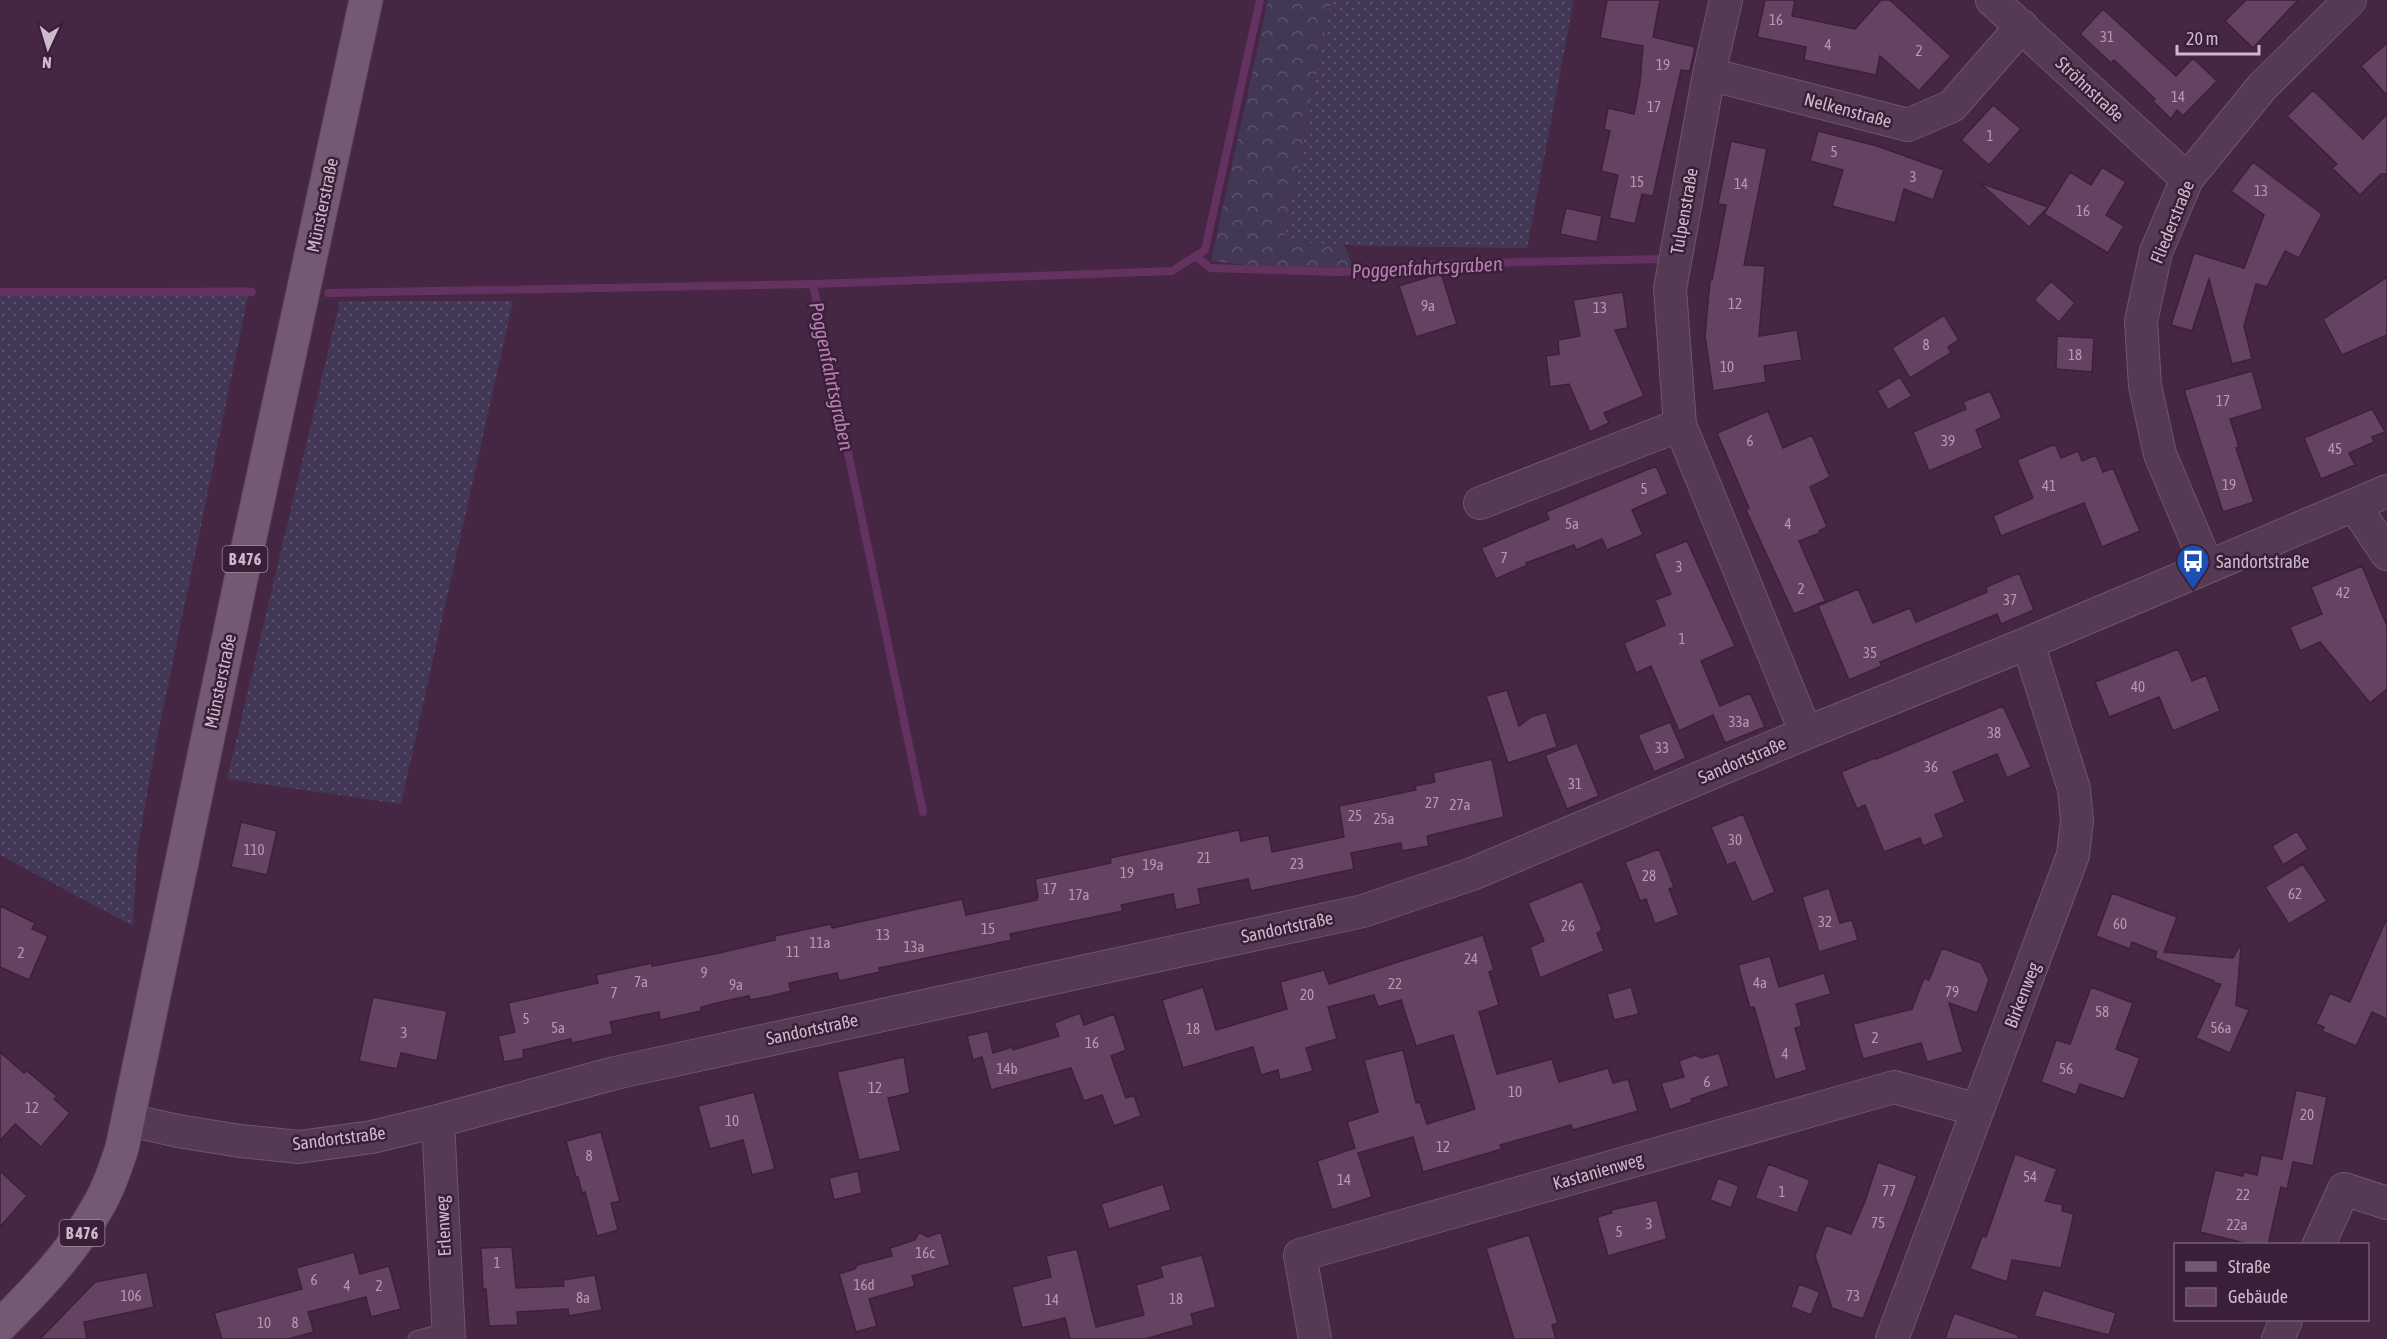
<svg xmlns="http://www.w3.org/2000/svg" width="2387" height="1339" font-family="'Asap Condensed',sans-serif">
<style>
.grass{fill:url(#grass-dots)}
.forest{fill:url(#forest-crowns)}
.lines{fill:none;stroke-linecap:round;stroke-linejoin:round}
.stream{stroke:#643260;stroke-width:8}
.building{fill:#654262;stroke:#3c213a;stroke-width:1.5}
.service-casing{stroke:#6f566c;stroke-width:17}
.minor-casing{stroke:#6f566c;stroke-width:34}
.primary-casing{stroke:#5b4158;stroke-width:35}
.service{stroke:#543a52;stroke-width:15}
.minor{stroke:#543a52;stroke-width:32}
.primary{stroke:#745972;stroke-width:33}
.labels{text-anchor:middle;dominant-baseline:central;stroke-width:5;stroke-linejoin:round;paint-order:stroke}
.number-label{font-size:15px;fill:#b49ab1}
.shield{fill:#3a1f38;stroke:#a28a9f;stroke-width:1.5}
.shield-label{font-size:16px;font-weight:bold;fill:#ceb8cb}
.street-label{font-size:18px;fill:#ceb8cb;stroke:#3a1f38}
.poi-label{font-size:18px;fill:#ceb8cb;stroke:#3a1f38;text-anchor:start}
.water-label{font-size:20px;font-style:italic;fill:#b67eb2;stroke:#3a1f38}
</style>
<defs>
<pattern id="grass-dots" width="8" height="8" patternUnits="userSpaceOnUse" patternTransform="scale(1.5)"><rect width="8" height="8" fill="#433756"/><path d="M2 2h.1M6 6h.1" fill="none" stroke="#5d526d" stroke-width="1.8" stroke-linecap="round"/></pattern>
<pattern id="forest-crowns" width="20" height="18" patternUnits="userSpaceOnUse" patternTransform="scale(1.5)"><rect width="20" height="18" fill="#433756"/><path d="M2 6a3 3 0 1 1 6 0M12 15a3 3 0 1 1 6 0" fill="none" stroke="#5d526d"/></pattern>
</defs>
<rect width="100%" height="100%" fill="#452643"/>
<!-- grass -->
<path class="grass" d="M1331 0H1574L1527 248 1366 246 1284 242Z
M250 287 155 749 137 853 133 926 0 855V290Z
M340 301H513L401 804 227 779Z"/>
<!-- forest -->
<path class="forest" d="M1268 0H1331L1284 241 1344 245 1358 277 1211 261Z"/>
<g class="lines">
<!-- stream -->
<path class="stream" d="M1196 256 1210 268 1338 272 1440 264 1663 259
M0 292H252
M328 293 813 284
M923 812 813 284 1172 271 1205 250 1260 0"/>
</g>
<!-- building -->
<path class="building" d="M1607 0H1660L1653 37 1695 47 1690 71 1681 70 1653 196 1642 194 1635 224 1609 218 1618 175 1601 171 1610 131 1604 129 1608 108 1634 114 1640 82 1643 46 1600 38Z
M1765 0H1795L1792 16 1855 29 1881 0H1890L1951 56 1919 91 1880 56 1876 75 1804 60 1806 47 1757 37Z
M2246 0H2298L2253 48 2225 21Z
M2103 9 2176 76 2193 58 2217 81 2183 116 2177 110 2171 119 2153 101 2155 99 2114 60 2111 63 2080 34Z
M2387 43V96L2361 66Z
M2313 90 2363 139 2387 114V174H2381L2360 195 2332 168 2337 164 2287 116Z
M1993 105 2021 129 1989 165 1961 140Z
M1818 131 1877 146 1944 170 1933 200 1904 189 1895 223 1832 206 1843 170 1810 161Z
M1731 141 1767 149 1744 265 1765 266 1759 336 1797 330 1802 360 1764 366 1766 382 1713 391 1705 336 1710 280H1712L1726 205 1718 204Z
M2253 162 2322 214 2299 258 2285 251 2267 287 2256 284 2244 326 2252 359 2232 364 2209 279 2192 331 2171 325 2194 253 2244 268 2264 215 2231 191Z
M2102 167 2126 182 2106 215 2124 226 2108 253 2044 214 2070 172 2091 185Z
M1980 183 2048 207 2029 227Z
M1566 208 1602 216 1597 242 1560 234Z
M1441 273 1457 324 1416 337 1399 286Z
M2387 277V335L2342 355 2323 319Z
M2051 281 2075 303 2059 322 2034 300Z
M1623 292 1628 328 1615 330 1644 396 1604 413 1609 423 1590 432 1569 384 1550 387 1546 356 1559 354 1558 340 1580 336 1573 300Z
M1944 315 1959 340 1948 347 1951 353 1910 378 1892 348Z
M2057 336 2094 338 2092 372 2056 369Z
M2252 371 2263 409 2230 419 2239 447 2236 448 2254 502 2223 512 2184 390Z
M1900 377 1912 396 1888 410 1877 391Z
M1990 391 2002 418 1976 430 1983 448 1929 471 1913 432 1966 409 1963 402Z
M2372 409 2385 432 2372 437 2374 442 2349 453 2355 465 2321 479 2304 438Z
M1768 411 1783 448 1812 435 1830 477 1810 487 1827 527 1819 531 1820 533 1799 541 1825 601 1794 614 1746 510 1749 508 1717 433Z
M2055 444 2061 458 2078 451 2082 461 2096 455 2103 472 2113 468 2140 531 2102 547 2084 503 2001 536 1993 516 2033 498 2017 460Z
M1656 466 1668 494 1632 510 1643 535 1607 550 1602 539 1576 550 1574 545 1526 563 1527 565 1496 579 1481 548 1549 519 1546 512Z
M1687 541 1735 646 1701 661 1720 706 1750 693 1765 727 1725 743 1713 715 1679 731 1651 666 1636 673 1624 643 1665 625 1655 600 1671 594 1654 554Z
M2362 566 2387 626V689L2370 703 2320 642 2300 651 2290 627 2322 614 2311 587Z
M2019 573 2034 610 2001 624 1997 614 1880 662 1882 666 1849 680 1818 606 1858 589 1873 623 1910 608 1916 622 1987 592 1986 587Z
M2178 649 2192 681 2206 675 2220 711 2173 731 2159 697 2109 717 2095 682Z
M1507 690 1519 726 1531 717 1546 712 1557 747 1508 763 1486 696Z
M2003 706 2031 767 2007 778 1997 754 1953 772 1965 802 1935 815 1944 837 1923 846 1920 838 1884 852 1865 805 1857 809 1841 772 1875 758 1876 759Z
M1670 722 1686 758 1654 772 1638 735Z
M1577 743 1599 796 1567 809 1545 755Z
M1492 759 1504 817 1427 836 1429 846 1402 851 1401 843 1351 853 1354 869 1251 891 1248 879 1198 889 1201 904 1176 910 1173 894 1121 905 1123 911 1010 934 1012 940 879 968 880 972 839 981 837 973 789 983 791 991 771 996 750 1000 749 996 725 1001 701 1007V1011L660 1020 659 1012 610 1022 613 1034 572 1043 571 1039 523 1050 524 1058 504 1062 498 1036 515 1032 508 1003 598 983 596 975 652 963V966L715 954 775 940V936L831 924 832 928 962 899 966 915 1037 900 1036 897H1038L1035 879 1111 863 1110 858 1239 830 1241 841 1269 835 1272 852 1344 837 1339 806 1416 790 1415 786 1435 782 1433 773Z
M1743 814 1775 892 1752 902 1735 862 1727 865 1711 827Z
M241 822 277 831 267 875 231 867Z
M2297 831 2308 849 2283 865 2272 846Z
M1659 849 1674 887 1669 889 1679 915 1655 924 1646 899 1640 901 1625 862Z
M2303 864 2327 901 2289 924 2265 887Z
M1582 881 1602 930 1597 933 1604 951 1540 978 1530 947 1544 941 1528 903Z
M1829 888 1840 923 1852 920 1858 940 1819 952 1802 897Z
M2112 893 2177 917 2164 952 2233 958 2239 947H2241L2236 1005 2249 1010 2230 1053 2196 1038 2221 984 2214 983V981L2155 958 2157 952 2132 942 2130 949 2096 936Z
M0 906 35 923 32 929 48 936 29 980 0 967Z
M2387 918V1019L2372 1012 2356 1046 2322 1031 2324 1027 2316 1024 2330 993 2350 1002Z
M1483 935 1494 970 1489 972 1499 1005 1479 1012 1497 1074 1552 1059 1559 1082 1608 1068 1613 1083 1628 1079 1638 1111 1573 1130 1571 1125 1500 1145 1502 1149 1423 1172 1413 1137 1358 1153 1372 1197 1332 1210 1317 1161 1355 1148 1347 1122 1378 1112 1364 1060 1403 1050 1416 1103 1420 1102 1427 1124 1475 1109 1453 1035 1416 1046 1401 1000 1378 1007 1374 995 1328 1007 1337 1039 1306 1048 1313 1071 1280 1080 1278 1070 1261 1075 1253 1047 1183 1068 1162 1000 1203 987 1216 1030 1287 1009 1280 982 1324 970 1329 984Z
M1942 948 1981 963 1989 980 1977 1013 1949 1003 1963 1052 1927 1062 1921 1043 1863 1059 1853 1024 1912 1009 1924 978 1929 980Z
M1770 956 1779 987 1824 973 1831 994 1796 1004 1802 1026 1795 1028 1807 1070 1775 1080 1754 1007 1750 1008 1738 965Z
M1631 987 1639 1014 1614 1020 1607 994Z
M2091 987 2133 1003 2116 1049 2140 1058 2124 1099 2080 1084 2076 1095 2041 1082 2056 1040 2070 1044Z
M373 997 447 1011 437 1061 401 1053 397 1069 359 1061Z
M1080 1013 1084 1025 1114 1014 1126 1050 1111 1056 1126 1098 1134 1095 1141 1116 1114 1126 1102 1095 1084 1101 1071 1068 991 1090 982 1057 973 1060 967 1036 988 1031 993 1053 1012 1047 1013 1050 1059 1036 1054 1023Z
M0 1052 24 1073 27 1071 57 1096 54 1099 70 1113 41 1147 15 1124 0 1141Z
M1719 1053 1729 1086 1691 1099 1692 1102 1670 1110 1661 1083 1684 1077 1679 1061 1695 1055 1702 1058Z
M904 1057 910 1093 888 1098 901 1151 859 1160 837 1072Z
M2296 1090 2327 1097 2313 1166 2293 1162 2287 1189 2281 1187 2268 1245H2253L2200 1232 2215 1170 2243 1176 2244 1172 2257 1175 2261 1155 2282 1159Z
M754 1092 775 1169 752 1175 743 1140 710 1149 698 1106Z
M601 1132 620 1201 611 1203 618 1230 597 1236 585 1192 582 1193 578 1177H576L566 1141Z
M2015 1154 2057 1169 2045 1201 2063 1205 2062 1211 2074 1214 2061 1268 2012 1260 2007 1282 1970 1269 1982 1236 1986 1237Z
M1878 1162 1917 1176 1863 1319 1832 1308 1815 1256 1826 1225 1851 1234 1865 1201Z
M1768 1164 1810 1180 1797 1213 1755 1198Z
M0 1171 27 1196 0 1227Z
M858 1171 862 1193 834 1200 829 1178Z
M1718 1178 1739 1186 1731 1208 1710 1200Z
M1163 1184 1171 1210 1109 1229 1101 1204Z
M1657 1200 1667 1239 1608 1256 1597 1217 1612 1213 1611 1210Z
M919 1232 928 1237 941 1232 950 1265 912 1276 915 1286 869 1299 877 1326 856 1332 839 1274 855 1269 857 1265 892 1256 890 1248 915 1240Z
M1529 1235 1558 1323 1552 1325 1556 1339H1514L1486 1248Z
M512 1247 516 1288 564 1286 563 1280 595 1275 602 1310 569 1316 568 1309 517 1312 518 1325 489 1326 486 1289 483 1290 481 1248Z
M1077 1249 1096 1327 1144 1315 1136 1285 1163 1277 1160 1266 1202 1255 1216 1307 1191 1314 1194 1325 1145 1339H1070L1065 1318 1022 1328 1012 1287 1051 1277 1046 1256Z
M354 1252 360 1274 389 1266 401 1309 371 1317 366 1297 308 1312 314 1332 288 1339H222L214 1313 302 1289 296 1268Z
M147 1272 154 1307 84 1322 87 1339H40L95 1282Z
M1799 1284 1820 1292 1811 1315 1791 1307Z
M2043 1290 2116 1313 2109 1335 2034 1316Z
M1954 1313 2018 1335V1339H1945Z"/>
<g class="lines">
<defs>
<path id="service" d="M416 1339 449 1330"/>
<path id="minor" d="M1726 0 1709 74 1670 289 1680 425 1806 733
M1992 0 2187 179
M1709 74 1908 125 1952 106 2022 26
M1480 503 1680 425
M2354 505 2387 554
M2207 566 2160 454 2145 386 2141 321 2156 252 2187 179 2262 87 2350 0
M129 1120 178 1131 240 1141 299 1147 372 1137 438 1121 615 1073 1363 911 1472 874 1806 733 2028 643 2387 491
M438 1121 449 1339
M2319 1244 2344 1189 2387 1203
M1315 1339 1300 1255 1894 1087 1978 1110
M1892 1339 2073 855 2077 821 2074 789 2028 643
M2278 1339 2286 1320"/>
<path id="primary" d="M0 1326C36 1290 72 1253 97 1208 108 1190 115 1169 122 1148L241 579 366 0"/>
</defs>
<!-- service casing -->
<use href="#service" class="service-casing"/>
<!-- minor casing -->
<use href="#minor" class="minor-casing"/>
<!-- primary casing -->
<use href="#primary" class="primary-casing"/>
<!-- service -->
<use href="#service" class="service"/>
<!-- minor -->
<use href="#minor" class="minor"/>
<!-- primary -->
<use href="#primary" class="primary"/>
</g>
<!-- icons -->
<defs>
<symbol id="bus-pin" viewBox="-11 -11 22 30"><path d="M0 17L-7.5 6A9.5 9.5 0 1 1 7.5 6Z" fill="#1a4fb4" stroke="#3a1f38"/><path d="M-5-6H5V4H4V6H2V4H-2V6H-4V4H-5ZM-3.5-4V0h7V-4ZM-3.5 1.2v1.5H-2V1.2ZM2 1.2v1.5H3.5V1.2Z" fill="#fff"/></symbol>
</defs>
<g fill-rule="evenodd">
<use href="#bus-pin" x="2174" y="542" width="38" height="52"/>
</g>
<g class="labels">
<!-- number labels -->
<g class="number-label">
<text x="1776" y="19">16</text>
<text x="2107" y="36">31</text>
<text x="1828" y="44">4</text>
<text x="1919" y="50">2</text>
<text x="1663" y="64">19</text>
<text x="2178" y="96">14</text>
<text x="1654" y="106">17</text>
<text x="1990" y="135">1</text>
<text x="1834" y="151">5</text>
<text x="1913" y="176">3</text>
<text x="1637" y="181">15</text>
<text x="1741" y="183">14</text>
<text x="2261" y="190">13</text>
<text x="2083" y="210">16</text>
<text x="1735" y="303">12</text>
<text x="1428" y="305">9a</text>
<text x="1600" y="307">13</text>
<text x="1926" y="344">8</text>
<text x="2075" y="354">18</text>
<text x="1727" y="366">10</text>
<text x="2223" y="400">17</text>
<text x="1750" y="440">6</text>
<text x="1948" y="440">39</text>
<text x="2335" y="448">45</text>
<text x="2229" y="484">19</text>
<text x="2049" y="485">41</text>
<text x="1644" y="488">5</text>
<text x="1572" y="523">5a</text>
<text x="1788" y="523">4</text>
<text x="1504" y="557">7</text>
<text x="1679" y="566">3</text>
<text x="1801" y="588">2</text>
<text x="2343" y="592">42</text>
<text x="2010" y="599">37</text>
<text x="1682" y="638">1</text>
<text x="1870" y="652">35</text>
<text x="2138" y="686">40</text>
<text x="1739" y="721">33a</text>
<text x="1994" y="732">38</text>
<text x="1662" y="747">33</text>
<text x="1931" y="766">36</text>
<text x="1575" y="783">31</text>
<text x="1432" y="802">27</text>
<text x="1460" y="804">27a</text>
<text x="1355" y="815">25</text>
<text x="1384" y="818">25a</text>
<text x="1735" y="839">30</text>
<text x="254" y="849">110</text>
<text x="1204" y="857">21</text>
<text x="1297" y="863">23</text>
<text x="1153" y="864">19a</text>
<text x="1127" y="872">19</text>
<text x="1649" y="875">28</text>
<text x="1050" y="888">17</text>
<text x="2295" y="893">62</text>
<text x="1079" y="894">17a</text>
<text x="1825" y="921">32</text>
<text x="2120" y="923">60</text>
<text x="1568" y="925">26</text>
<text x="988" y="928">15</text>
<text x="883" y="934">13</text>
<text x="820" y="942">11a</text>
<text x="914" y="946">13a</text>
<text x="793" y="951">11</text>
<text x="21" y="952">2</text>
<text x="1471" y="958">24</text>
<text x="704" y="972">9</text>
<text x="641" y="981">7a</text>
<text x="1760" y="982">4a</text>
<text x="1395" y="983">22</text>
<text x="736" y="984">9a</text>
<text x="1952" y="991">79</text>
<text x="614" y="992">7</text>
<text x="1307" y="994">20</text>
<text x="2102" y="1011">58</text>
<text x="526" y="1018">5</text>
<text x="558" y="1027">5a</text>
<text x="2221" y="1027">56a</text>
<text x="1193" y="1028">18</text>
<text x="404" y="1032">3</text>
<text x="1875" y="1037">2</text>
<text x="1092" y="1042">16</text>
<text x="1785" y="1053">4</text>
<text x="1007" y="1068">14b</text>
<text x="2066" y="1068">56</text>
<text x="1707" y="1081">6</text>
<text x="875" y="1087">12</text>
<text x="1515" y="1091">10</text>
<text x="32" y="1107">12</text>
<text x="2307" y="1114">20</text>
<text x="732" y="1120">10</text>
<text x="1443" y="1146">12</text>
<text x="589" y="1155">8</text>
<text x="2030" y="1176">54</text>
<text x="1344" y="1179">14</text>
<text x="1889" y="1190">77</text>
<text x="1782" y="1191">1</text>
<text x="2243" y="1194">22</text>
<text x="1878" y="1222">75</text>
<text x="1649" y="1223">3</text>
<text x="2237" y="1224">22a</text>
<text x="1619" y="1231">5</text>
<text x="925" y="1252">16c</text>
<text x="497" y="1262">1</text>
<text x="314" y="1279">6</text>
<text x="864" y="1284">16d</text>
<text x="347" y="1285">4</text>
<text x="379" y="1285">2</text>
<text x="131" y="1295">106</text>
<text x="1853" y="1295">73</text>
<text x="583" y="1297">8a</text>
<text x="1176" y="1298">18</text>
<text x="1052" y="1299">14</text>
<text x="264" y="1322">10</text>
<text x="295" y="1322">8</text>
</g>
<!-- shield labels -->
<g class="shield">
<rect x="222.5" y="546" width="45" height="26" rx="4.5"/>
<rect x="59.5" y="1220" width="45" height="26" rx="4.5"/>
</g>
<g class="shield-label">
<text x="245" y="559">B 476</text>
<text x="82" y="1233">B 476</text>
</g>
<!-- street labels -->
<g class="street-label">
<text transform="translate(2090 89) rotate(43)">Ströhnstraße</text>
<text transform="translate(1848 110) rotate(15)">Nelkenstraße</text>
<text transform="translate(322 205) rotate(-78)">Münsterstraße</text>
<text transform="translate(1684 211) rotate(-80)">Tulpenstraße</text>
<text transform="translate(2172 222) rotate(-68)">Fliederstraße</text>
<text transform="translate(220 681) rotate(-78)">Münsterstraße</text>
<text transform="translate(1742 760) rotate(-23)">Sandortstraße</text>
<text transform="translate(1287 927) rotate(-12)">Sandortstraße</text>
<text transform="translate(2022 995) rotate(-69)">Birkenweg</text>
<text transform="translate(812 1029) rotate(-12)">Sandortstraße</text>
<text transform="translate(339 1138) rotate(-7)">Sandortstraße</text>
<text transform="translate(1598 1171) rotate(-16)">Kastanienweg</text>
<text transform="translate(443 1226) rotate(-93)">Erlenweg</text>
</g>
<!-- poi labels -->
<g class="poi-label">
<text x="2216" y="561">Sandortstraße</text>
</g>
<!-- water labels -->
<g class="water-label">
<text transform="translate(1427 267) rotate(-3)">Poggenfahrtsgraben</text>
<text transform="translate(832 376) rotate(78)">Poggenfahrtsgraben</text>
</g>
</g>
<!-- legend -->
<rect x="2174" y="1243" width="195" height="78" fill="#3a1f38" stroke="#755c73" stroke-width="1.5"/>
<rect x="2186" y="1262" width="30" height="9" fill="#745972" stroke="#755c73" stroke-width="1.5"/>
<text x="2228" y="1273" font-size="18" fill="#ceb8cb">Straße</text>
<rect x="2186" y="1288" width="30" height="18" fill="#654262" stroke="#755c73" stroke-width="1.5"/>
<text x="2228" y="1303" font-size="18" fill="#ceb8cb">Gebäude</text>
<!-- north arrow -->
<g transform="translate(48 48) rotate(184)" stroke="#3a1f38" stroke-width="4.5" paint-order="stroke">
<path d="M0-4.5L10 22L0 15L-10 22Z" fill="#ceb8cb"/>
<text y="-9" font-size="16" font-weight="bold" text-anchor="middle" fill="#ceb8cb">N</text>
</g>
<!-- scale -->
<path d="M2177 45v9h82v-9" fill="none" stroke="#ceb8cb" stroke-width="3"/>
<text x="2186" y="45" font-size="18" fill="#ceb8cb" stroke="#3a1f38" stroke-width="4.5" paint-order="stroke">20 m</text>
</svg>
